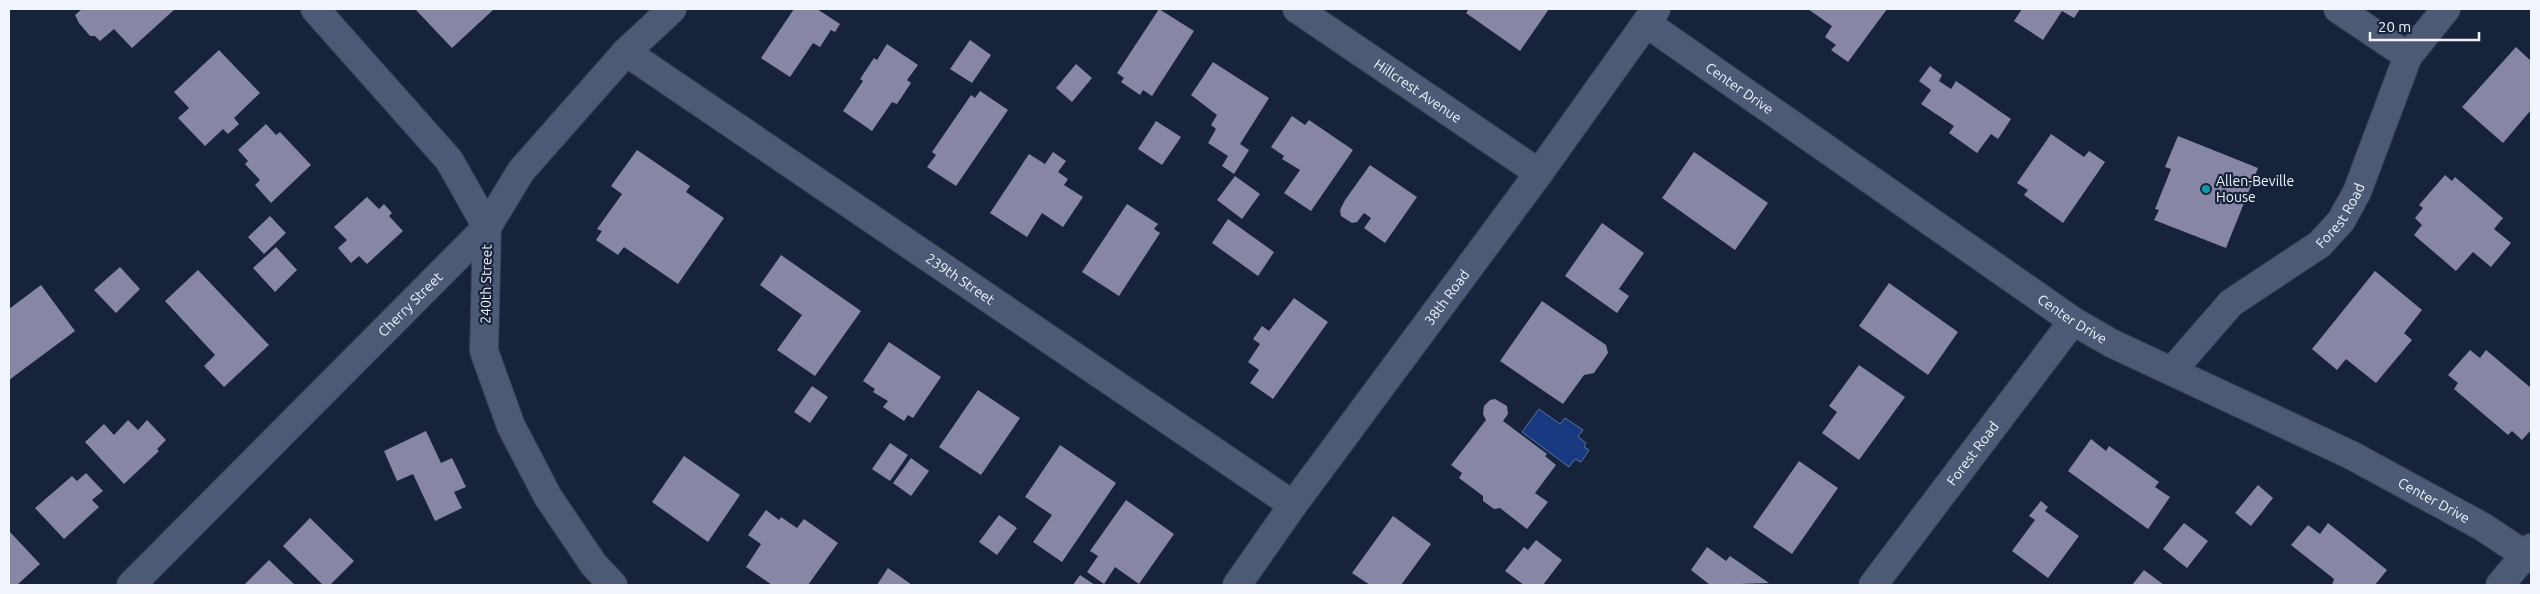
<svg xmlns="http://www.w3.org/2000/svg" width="2540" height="594" font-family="Ubuntu,sans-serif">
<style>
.water{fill:#18397f;stroke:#5971a5}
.building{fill:#8786a5}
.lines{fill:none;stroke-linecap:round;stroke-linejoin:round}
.minor-casing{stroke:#373e51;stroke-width:30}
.minor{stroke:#4c5a75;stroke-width:28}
.culture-dot{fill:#0f9aa8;stroke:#17233a;stroke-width:2}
.labels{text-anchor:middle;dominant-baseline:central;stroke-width:4.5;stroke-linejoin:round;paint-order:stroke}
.street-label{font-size:14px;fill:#f0f5fe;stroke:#17233a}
.poi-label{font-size:14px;fill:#f0f5fe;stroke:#17233a;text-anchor:start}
</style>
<rect width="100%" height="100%" fill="#17233a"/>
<!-- water -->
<path class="water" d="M1539 409 1560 424 1565 418 1583 430 1578 437 1586 443 1584 447 1589 450 1581 462 1575 459 1569 467 1522 432Z"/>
<!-- building -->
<path class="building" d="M82 9H175L132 48 114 29 100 41 95 36H90L79 23 75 15Z
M415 9H494L452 48Z
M794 9H817L840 24 835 32 831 30 820 47 813 43 790 77 761 58Z
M1159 9 1194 31 1152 96 1143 90 1140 95 1121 82 1124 78 1117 73Z
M1469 9H1549L1520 51 1466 13Z
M1808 9H1887L1848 62 1831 50 1836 45 1825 37 1832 26Z
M2022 9H2080L2074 18 2062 11 2043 40 2014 21Z
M970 40 991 55 972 83 950 69Z
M887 44 918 65 907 80 911 83 897 104 892 102 872 131 843 111 863 81 860 79 874 58 877 60Z
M2516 47 2531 61V110L2503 143 2462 107Z
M219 50 260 93 234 118 239 124 228 134 223 129 205 146 178 118 189 108 174 92Z
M1213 62 1269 98 1240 144 1249 150 1234 174 1222 166 1228 156 1208 143 1216 129 1211 125 1217 115 1191 95Z
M1076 64 1092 78 1072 102 1056 88Z
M1930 66 1942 75 1939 81 1951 89 1956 81 2011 119 1998 139 1991 134 1977 153 1949 133 1954 126 1921 104 1931 90 1919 81Z
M980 91 1008 110 956 186 927 167 936 155 932 152 971 95 975 98Z
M1292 116 1305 125 1309 120 1353 150 1311 211 1284 193 1300 170 1282 159 1284 156 1271 147Z
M1156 121 1181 137 1162 165 1138 149Z
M266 124 276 135 280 132 311 165 271 203 255 185 260 180 245 164 248 161 238 150Z
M2051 134 2084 157 2089 151 2105 162 2063 223 2024 195 2028 190 2017 183Z
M2178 136 2258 168 2226 248 2154 220 2159 210 2155 209 2171 169 2165 167Z
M637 150 690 186 686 192 724 218 678 284 624 247 618 255 596 240 602 231 597 229 622 194 611 186Z
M1053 152 1066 161 1058 172 1068 179 1064 185 1083 197 1063 227 1042 213 1027 237 990 213 1029 154 1045 164Z
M1694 152 1768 203 1735 250 1662 198Z
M1370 165 1417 197 1385 243 1364 228 1371 218 1364 213 1357 222 1352 223 1341 216 1340 210 1345 200Z
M2445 175 2452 181 2455 177 2503 218 2494 229 2511 243 2491 267 2473 252 2456 271 2414 235 2422 225 2415 218 2423 208 2419 205Z
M1235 176 1260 194 1242 219 1217 200Z
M367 197 379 209 384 204 392 213 389 216 403 231 367 264 359 256 351 263 338 248 347 240 334 227Z
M1127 204 1158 224 1154 229 1160 233 1119 296 1082 272Z
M270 216 286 233 264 254 248 237Z
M1228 219 1274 252 1258 276 1212 243Z
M1602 223 1644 253 1619 289 1629 296 1617 313 1565 276Z
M276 247 297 270 275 292 253 268Z
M781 255 861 311 815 376 777 350 802 315 760 285Z
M120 267 140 289 116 313 94 290Z
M198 270 269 345 224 387 204 366 215 355 165 301Z
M2375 271 2422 310 2404 333 2412 340 2376 383 2346 359 2337 370 2312 349Z
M1889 283 1958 332 1928 375 1859 326Z
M41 285 75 331 9 380V309Z
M1294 298 1328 322 1273 399 1250 383 1259 370 1248 362 1260 344 1253 339 1262 326 1269 331Z
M1542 301 1606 345 1608 353 1594 373 1584 375 1563 404 1500 361Z
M889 342 941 377 913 418 908 415 904 421 883 407 888 401 873 392 875 389 863 381Z
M2470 350 2480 358 2486 350 2531 388V430L2522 440 2512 431 2508 435 2454 389 2458 383 2448 375Z
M1859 365 1905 397 1859 460 1822 433 1837 412 1829 406Z
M812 386 828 397 810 423 794 412Z
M978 390 1020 418 981 475 939 447Z
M1495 399 1507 406 1508 414 1503 421 1547 454 1545 456 1556 465 1535 493 1548 502 1527 529 1500 508 1494 509 1483 501V496L1459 478 1462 473 1451 465 1486 420 1483 414 1484 406 1490 400Z
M128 420 138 430 147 420 166 440 157 449 159 451 124 484 85 442 104 424 114 435Z
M426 431 441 463 452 458 466 487 454 492 462 508 435 521 413 474 397 481 384 451Z
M2091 439 2106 451 2109 446 2159 482 2155 487 2170 497 2148 529 2068 471Z
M890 443 908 455 890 481 872 469Z
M1060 445 1116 483 1062 562 1033 542 1052 515 1025 497Z
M684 456 740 495 708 542 652 502Z
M911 458 929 471 911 496 893 483Z
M1799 461 1838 488 1792 554 1753 527Z
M86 473 103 491 92 500 99 507 64 539 35 508 72 476 77 481Z
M2258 485 2273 498 2251 526 2235 513Z
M1126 500 1174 534 1139 584 1115 567 1104 584 1087 572 1098 556 1090 551Z
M2041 501 2048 507 2045 511 2079 536 2048 578 2012 551 2035 520 2029 516Z
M766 510 779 520 781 517 797 528 804 519 838 543 808 585H772L746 567 761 544 748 535Z
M999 515 1017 528 997 555 979 542Z
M1393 516 1431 544 1401 585H1370L1352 573Z
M310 518 354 561 330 585H323L283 546Z
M2184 523 2208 541 2187 568 2163 549Z
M2328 523 2387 570 2375 585H2332L2334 579 2291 545 2308 525 2320 534Z
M9 531 40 564 17 585H9Z
M1536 540 1562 560 1543 585H1524L1505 571 1524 547 1528 550Z
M1707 547 1726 561 1730 556 1769 583 1710 585 1691 570Z
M269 560 295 585H244Z
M888 568 912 585H877Z
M2144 570 2164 585H2132Z
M1080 575 1095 585H1073Z"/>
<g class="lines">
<defs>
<g id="minor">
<path d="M315 9 449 160 487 227 484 351 511 426 548 497 594 565 613 585"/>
<path id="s1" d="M1297 9 1539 173"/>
<path d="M2338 9 2408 56"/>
<path id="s2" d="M1646 23 2073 321 2111 343 2351 455 2483 527 2531 559"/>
<path id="s3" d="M626 52 1293 505"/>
<path id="s4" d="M2172 371 2231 303 2320 244 2341 221 2357 192 2408 56 2446 9"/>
<path id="s5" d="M131 585 487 227 521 171 626 52 672 9"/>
<path id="s6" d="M1237 585 1293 505 1539 173 1656 9"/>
<path id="s7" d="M1873 585 2073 321"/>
<path d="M2500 585 2531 548"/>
</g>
</defs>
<!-- minor casing -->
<use href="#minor" class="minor-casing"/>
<!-- minor -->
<use href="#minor" class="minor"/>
</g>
<!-- markers -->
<circle class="culture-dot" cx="2206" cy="189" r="5"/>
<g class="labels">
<!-- street labels -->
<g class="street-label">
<text stroke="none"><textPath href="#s2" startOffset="114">Center Drive</textPath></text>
<text stroke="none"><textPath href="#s1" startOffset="146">Hillcrest Avenue</textPath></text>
<text stroke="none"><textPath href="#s4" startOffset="232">Forest Road</textPath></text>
<text stroke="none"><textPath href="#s3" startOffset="404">239th Street</textPath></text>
<text transform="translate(486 284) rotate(-89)">240th Street</text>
<text stroke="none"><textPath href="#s6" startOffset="356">38th Road</textPath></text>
<text stroke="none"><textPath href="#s5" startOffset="396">Cherry Street</textPath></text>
<text stroke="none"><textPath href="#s2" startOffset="519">Center Drive</textPath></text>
<text stroke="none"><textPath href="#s7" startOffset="165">Forest Road</textPath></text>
<text stroke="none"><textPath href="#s2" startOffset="924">Center Drive</textPath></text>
</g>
<!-- poi labels -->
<g class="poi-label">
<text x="2216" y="181">Allen-Beville<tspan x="2216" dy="16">House</tspan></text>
</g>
</g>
<!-- border -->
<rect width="2540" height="594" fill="none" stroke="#f0f5fe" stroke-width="20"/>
<!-- scale -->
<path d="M2370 32v8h109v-8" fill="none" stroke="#f0f5fe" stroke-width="2.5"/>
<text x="2378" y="32" font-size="15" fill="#f0f5fe" stroke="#17233a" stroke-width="4" paint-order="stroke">20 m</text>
</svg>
